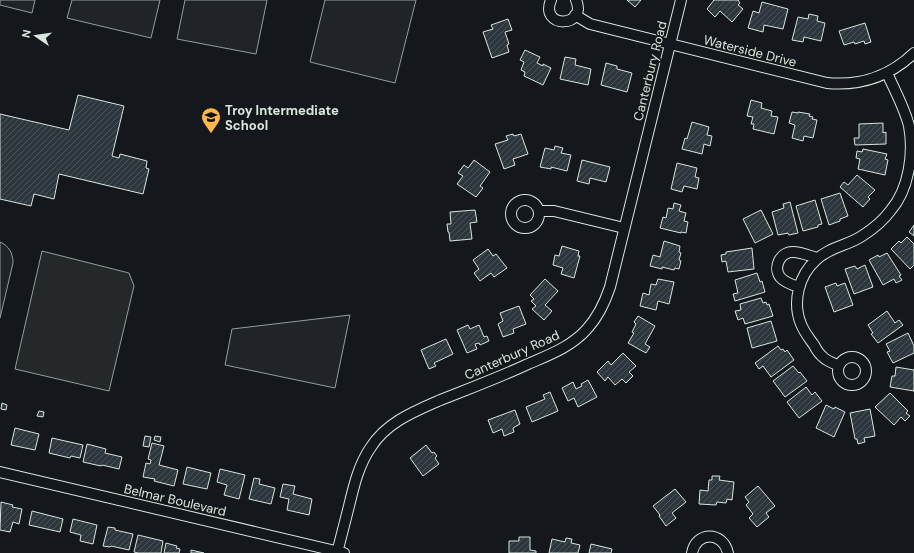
<svg xmlns="http://www.w3.org/2000/svg" width="914" height="553" font-family="'DM Sans',sans-serif">
<style>
.green{fill:#202428;stroke:#939e99}
.parking{fill:#24282b;stroke:#939e99}
.building{fill:url(#building-hatch);stroke:#d8e6dc}
.lines{fill:none;stroke-linecap:round;stroke-linejoin:round}
.minor-casing{stroke:#d8e6dc;stroke-width:12}
.minor{stroke:#14181c;stroke-width:10}
.labels{text-anchor:middle;dominant-baseline:central;stroke-width:3;stroke-linejoin:round;paint-order:stroke}
.street-label{font-size:13px;fill:#d8e6dc;stroke:#14181c}
.poi-label{font-size:13px;font-weight:bold;fill:#d8e6dc;stroke:#14181c;text-anchor:start}
</style>
<defs>
<pattern id="building-hatch" width="6" height="6" patternUnits="userSpaceOnUse"><rect width="6" height="6" fill="#2c363c"/><path d="M-1 1l2-2M0 6l6-6M5 7l2-2" fill="none" stroke="#4a5358"/></pattern>
</defs>
<rect width="100%" height="100%" fill="#14181c"/>
<!-- green -->
<path class="green" d="M0 0H35L32 13 0 5Z
M72 0H160L151 38 67 18Z
M185 0H267L256 54 177 39Z
M325 0H416L395 83 310 62Z
M0 242C9 246 13 253 13 263L0 318Z
M350 315 335 388 225 365 232 329Z"/>
<!-- parking -->
<path class="parking" d="M42 251 129 273 134 286 109 391 15 369Z"/>
<!-- building -->
<path class="building" d="M627 0H641L635 7Z
M713 0H738L740 3 738 5 743 9 732 22 720 11 715 17 707 9 714 0Z
M762 2 788 9 783 29 764 25 763 32 748 28 753 11 759 13Z
M809 14 818 16 817 21 825 23 821 41 804 37 803 42 792 40 798 17 808 19Z
M508 19 512 30 505 32 509 44 507 45 509 52 492 58 483 32 493 29 491 25Z
M865 23 871 42 865 44 864 41 855 44 854 42 844 45 839 31Z
M525 50 540 57 537 63 543 66V64L551 68 543 85 524 76 525 72 521 70 524 62 520 60Z
M565 57 576 59 575 65 591 69 588 85 560 79Z
M606 63 617 66V69L632 73 627 92 601 85Z
M78 95 124 106 112 156 119 158 120 154 147 161 146 168 149 169 143 194 59 174 54 199 34 194 31 206 0 199V114L69 130Z
M751 100 762 103 761 108 772 111 771 116 778 117 774 134 753 129 754 124H751L753 117 747 116Z
M792 112 798 113V112L810 114 809 116 813 117 812 119 817 120 813 138 804 136 803 141 792 138 795 125 789 123Z
M692 122 709 127 707 135 712 136 710 146 704 144 702 154 682 149 685 138 687 139Z
M883 123V133L886 132V144L855 145 854 138H859V124Z
M513 134 514 136 521 134 528 154 513 159 515 165 504 169 495 144 508 140 506 136Z
M555 146 563 148 561 153 571 155 567 171 551 167V169L540 167 545 148 554 150Z
M863 149 887 154 885 159 888 160 885 175 858 169 860 159 856 158 857 151 862 152Z
M474 160 490 172 480 186 483 188 476 197 457 184 463 176 458 173 464 165 468 168Z
M582 160 610 167 606 182 590 178 589 184 577 181Z
M677 163 697 168 695 177 699 178 697 189 684 186 682 192 671 189Z
M857 175 875 190 868 197 870 199 863 207 840 187 844 182 848 185Z
M840 193 848 216 840 219V221L829 225 821 199Z
M815 200 822 224 818 225V227L803 231 796 206Z
M790 202 798 233 789 235 788 233 778 235 772 212 784 208 783 204Z
M674 203 681 205 679 211 686 213 684 221 688 222 686 233 681 232V233L660 228 663 217 666 218 668 208 673 209Z
M475 210 477 222 470 223 472 239 450 241 449 232H448L447 224H451L450 212Z
M761 210 773 234 755 243 743 219Z
M914 225V236L909 232Z
M907 237 914 244V265L910 269 891 249 899 241 901 243Z
M664 241 680 246 679 252 681 253 679 260 681 261 679 269 675 268 674 270 662 267V269L650 266 653 255 660 257Z
M562 246 579 251 578 256H580L574 278 561 274 563 268 553 265 555 255 559 256Z
M752 248 754 269 728 272 726 261 722 262 721 255 726 254V252Z
M488 249 493 256 496 254 507 268 494 277 491 273 480 281 474 273 479 269 473 260Z
M887 253 901 275 899 276 902 280 896 283 894 279 883 285 869 260 878 255 879 257Z
M865 265 873 287 854 294 845 269 855 266 857 269Z
M757 273 760 282 762 281 765 292 735 301 733 294 738 293 735 280Z
M545 279 558 291 545 305 552 311 544 320 532 309 536 306 531 301 534 299 530 295Z
M658 279 674 282 669 304 658 301 656 310 640 306 643 293 649 295 651 284 656 285Z
M836 283 837 286 845 283 853 305 834 312 825 287Z
M761 298 763 303 766 302 767 305 769 304 773 316 745 324 743 318 738 320 735 311 741 310 740 304Z
M519 306 526 324 513 329 514 333 503 337 498 324 503 321 500 313Z
M887 311 895 323 899 320 903 325 878 343 871 334 873 333 868 325Z
M638 316 655 326 645 344 650 347 646 353 628 343 634 333 632 332 636 324 634 322Z
M771 321 777 341 752 348 747 328Z
M468 325 470 329 479 325 484 337 487 336 489 341 480 345 479 343 475 344 477 349 467 353 457 330Z
M908 333 914 346V353L893 363 887 352 890 351 886 344Z
M446 339 453 354 434 363 436 366 429 369 421 350Z
M778 346 781 350 783 349 785 352 787 350 794 360 771 377 763 366 759 369 755 363Z
M623 353 636 366 629 372 633 376 626 383 622 379 615 385 608 377 605 381 597 372 608 361 611 365Z
M793 366 799 373 800 372 807 381 785 397 773 381Z
M896 367 914 370V391L890 387 892 376H895Z
M588 380 597 397 578 407 574 398 568 401 562 388 573 382 576 389 582 386 581 384Z
M806 387 812 395 815 392 822 401 799 418 787 402Z
M550 392 558 411 532 422 526 407 545 399 543 395Z
M890 393 908 411 906 413 910 416 905 421 901 417 894 425 875 407Z
M2 403 7 405 6 410 1 409Z
M826 405 834 409 835 407 845 412 834 437 816 428Z
M870 409 875 436 864 438 865 442 858 444 857 439H855L850 413Z
M515 410 520 424 513 428 514 432 504 436 502 429 493 433 488 420Z
M39 411 44 412 43 417 37 416Z
M15 428 39 434 35 450 11 445Z
M145 436 151 437 149 447 143 446Z
M155 436 161 437 160 442 154 440Z
M52 438 83 445 80 458 71 456 70 458 49 453Z
M152 443 164 446 159 465 178 470 174 486 154 481 155 479 143 477 146 463 150 464 151 460 148 459Z
M87 444 106 449 105 453 122 457 119 469 102 465 101 466 83 462Z
M426 445 432 453 434 452 437 456 435 458 439 464 423 476 410 458Z
M187 467 211 473 207 489 183 484Z
M220 469 245 475 239 499 224 495 227 485 217 482Z
M712 476H720L719 480 734 482 732 500 727 499 726 503 717 502 716 505 699 504 700 490 708 491 709 480H712Z
M254 478 260 479 259 484 275 488 271 504 249 499Z
M283 484 295 486 293 494 312 499 309 515 287 510 289 499 280 497Z
M758 486 775 506 766 513 769 517 757 527 749 518 753 514 746 505 749 502 745 497Z
M675 489 686 502 672 513 676 518 666 526 659 516 660 515 653 506Z
M1 502 13 505 12 507 22 509 19 524 13 522 10 532 0 530Z
M32 511 63 519 60 532 29 525Z
M73 519 97 525 93 544 80 541 81 535 70 532Z
M108 527 115 528V530L133 534 129 550 111 546 110 547 103 546Z
M138 535 163 541 161 553H138L134 552Z
M519 537H530V550L536 551V553H509V541H519Z
M566 538 572 539 571 543 580 545 578 553H549L552 539 565 542Z
M166 543 177 546 176 548 180 549 179 553H164Z
M591 544 612 549 611 553H589Z
M191 550 204 553H191Z"/>
<g class="lines">
<defs>
<path id="minor" d="M551 0C539 29 588 28 576 0
M575 15 590 24 827 83C861 86 889 77 914 53
M511 214a14 14 0 1 1 28 0a14 14 0 1 1-28 0Z
M539 211H554L624 228
M799 287C793 285 785 283 780 277 773 267 780 252 793 252 801 252 810 256 817 258
M838 371a14 14 0 1 1 28 0a14 14 0 1 1-28 0Z
M839 366C834 363 826 361 823 357 819 354 816 349 814 345 809 338 804 332 801 324 792 302 799 275 816 260 829 247 847 246 862 236 873 229 883 221 891 210 909 189 914 153 909 126 905 109 894 89 887 73
M0 472 344 553
M337 553C341 537 345 522 349 506 354 485 359 464 371 447 386 423 413 412 438 401 468 389 498 378 528 364 549 355 571 347 587 329 598 317 605 302 610 287L681 0
M692 553C696 531 723 531 728 553"/>
</defs>
<!-- minor casing -->
<use href="#minor" class="minor-casing"/>
<!-- minor -->
<use href="#minor" class="minor"/>
</g>
<!-- icons -->
<defs>
<symbol id="school-pin" viewBox="-11 -11 22 30"><path d="M0 17L-7.5 6A9.5 9.5 0 1 1 7.5 6Z" fill="#ffb74d" stroke="#14181c"/><path d="M0-5L7-2L0 1L-7-2ZM-4 1L0 2.5L4 1V4Q0 6-4 4Z" fill="#111"/></symbol>
</defs>
<g fill-rule="evenodd">
<use href="#school-pin" x="200" y="106" width="22" height="30"/>
</g>
<g class="labels">
<!-- street labels -->
<g class="street-label">
<text transform="translate(750 51) rotate(14)">Waterside Drive</text>
<text transform="translate(650 71) rotate(-76)">Canterbury Road</text>
<text transform="translate(512 355) rotate(-24)">Canterbury Road</text>
<text transform="translate(175 500) rotate(13)">Belmar Boulevard</text>
</g>
<!-- poi labels -->
<g class="poi-label">
<text x="225" y="110">Troy Intermediate<tspan x="225" dy="15">School</tspan></text>
</g>
</g>
<!-- north arrow -->
<g transform="translate(36 36) rotate(283)" stroke="#14181c" stroke-width="3" paint-order="stroke">
<path d="M0-3L7 15L0 10L-7 15Z" fill="#d8e6dc"/>
<text y="-6" font-size="11" font-weight="bold" text-anchor="middle" fill="#d8e6dc">N</text>
</g>
</svg>
